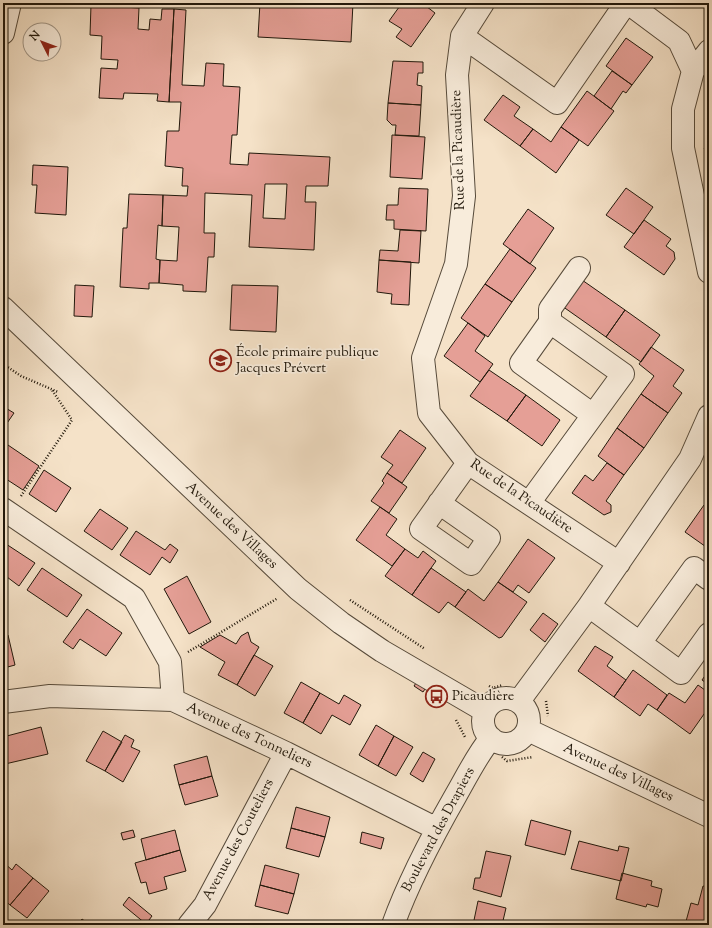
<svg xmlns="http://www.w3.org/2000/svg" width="712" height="928" font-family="'Sorts Mill Goudy',serif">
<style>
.building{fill:#e59f96;stroke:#21180b;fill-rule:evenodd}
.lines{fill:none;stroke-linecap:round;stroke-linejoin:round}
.minor-casing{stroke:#564a3a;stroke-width:24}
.path{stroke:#21180b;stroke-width:2.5;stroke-dasharray:1 2;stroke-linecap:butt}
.minor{stroke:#f8ecdb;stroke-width:22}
.labels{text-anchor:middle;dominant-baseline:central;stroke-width:3.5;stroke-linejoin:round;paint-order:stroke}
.street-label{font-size:14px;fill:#21180b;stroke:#f8ecdb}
.poi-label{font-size:14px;fill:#21180b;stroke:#f8ecdb;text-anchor:start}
</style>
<rect width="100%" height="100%" fill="#f5e2c8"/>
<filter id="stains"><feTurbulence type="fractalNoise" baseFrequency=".005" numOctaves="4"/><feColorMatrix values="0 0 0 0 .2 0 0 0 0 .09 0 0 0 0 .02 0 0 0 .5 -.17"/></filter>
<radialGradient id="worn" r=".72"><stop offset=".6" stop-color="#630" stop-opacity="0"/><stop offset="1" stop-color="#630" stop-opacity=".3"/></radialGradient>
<!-- building -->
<path class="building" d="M260 3H353L351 42 258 37Z
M402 3H422L435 13 411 47 396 37 402 29 389 21Z
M91 5 139 8 138 29 149 30 150 19 161 20 162 9H174L169 102 157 101 158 94 124 93 123 99 99 98 101 68 117 69 118 60 101 59 102 36 90 35Z
M174 9 186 10 182 85 204 86 206 63 224 64 223 86 240 87 237 135H232L230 164 248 165 249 153 330 157 328 186H306L305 202H316L314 250 249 247 252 195 205 193 204 233H215L214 257H208L206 292 183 291V285L159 283 160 260 177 261 179 227 162 226 163 195 187 196 188 186H182L183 168 165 166 167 131H179L181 102H169ZM265 184H287L285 219 263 218Z
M626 38 653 57 632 85 606 66Z
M393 61 423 62V73H418L417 85 422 86 421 105 388 103Z
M612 71 632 85 626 93 623 91 611 109 594 96Z
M587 91 614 111 588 146 561 127Z
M503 95 520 107 514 116 533 129 520 146 484 120Z
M388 103 421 105 419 136 395 135 396 125H392L387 120Z
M561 127 579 140 556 173 520 146 533 129 551 142Z
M392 135 425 137 422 179 390 177Z
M709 141V153L704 149Z
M33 165 68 167 66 215 35 213 37 185H32Z
M399 188 428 189 426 231 394 229V220H386L387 205H398Z
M626 188 653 207 634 234 606 215Z
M129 194 163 195 162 226 158 225 156 259 160 260 159 283H149V289L120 287 123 228H127Z
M528 209 554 228 530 264 503 244Z
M644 220 671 239 666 246 674 252 675 259 664 275 624 247Z
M400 230 421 231 419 263 379 260 380 250 398 251Z
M510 249 536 268 512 302 485 284Z
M379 260 411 262 409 305 391 304 392 294 377 292Z
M582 280 625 310 606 337 562 306Z
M485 284 512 302 488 337 461 318Z
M75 285 94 286 92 317 74 316Z
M232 285 278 286 276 332 230 330Z
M625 310 660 335 641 362 606 337Z
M468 323 485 336 475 351 493 364 480 382 444 356Z
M651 347 684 370 673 386 682 393 668 413 641 394 654 376 639 364Z
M489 370 526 395 507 421 470 396Z
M641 394 668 413 644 448 617 428Z
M526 395 560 420 542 446 507 421Z
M4 407 14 413 3 429V408Z
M617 428 644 448 624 475 598 456Z
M400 430 426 448 402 483 387 473 393 465 381 457Z
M5 443 39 466 23 490 3 477V446Z
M607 463 624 475 606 501 611 505V512L604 515 572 493 585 475 593 481Z
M44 470 71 488 56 512 29 494Z
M387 473 407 487 389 513 371 501 384 483 382 481Z
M704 505 709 509V549L685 532Z
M380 507 397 519 386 535 405 549 392 566 356 540Z
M100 509 128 528 112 550 84 531Z
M136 531 165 550 170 544 178 550 170 563 162 557 150 575 120 555Z
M528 539 555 558 529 593 518 585 513 592 498 582Z
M3 542 35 563 19 586 3 574Z
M405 549 418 558 423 551 436 561 412 595 385 576Z
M42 568 82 595 67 617 27 590Z
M431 568 466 592 455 607 448 602 439 613 412 595Z
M187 576 211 622 189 634 164 589Z
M498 582 527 602 502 637 499 638 455 607 468 589 484 601Z
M87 609 122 633 106 656 80 639 73 649 63 642Z
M543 613 558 624 545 642 530 630Z
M248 632 251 642 259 647 237 685 218 675 225 662 200 647 220 635 236 644 241 636Z
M8 635 15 665 4 668 3 636Z
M595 646 613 657 607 666 626 680 614 697 578 671Z
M254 655 273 666 255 696 237 685Z
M633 670 667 695 657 710 648 704 640 716 614 697Z
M709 670V685L702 680Z
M301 682 320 693 303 723 284 713Z
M416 683 425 689 423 692 414 686Z
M698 685 709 693V707L690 734 657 710 669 693 685 703Z
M320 693 339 704 344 695 361 705 350 725 332 715 321 734 303 723Z
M376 725 394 736 378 766 359 755Z
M41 727 48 754 5 764 3 755V737Z
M103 731 122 742 105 771 86 761Z
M125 735 134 740 131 747 140 751 123 782 105 771Z
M394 736 413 747 396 776 378 766Z
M423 752 435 759 423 782 410 774Z
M207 756 212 776 179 785 174 765Z
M212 776 218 796 185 805 179 785Z
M296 807 330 817 325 837 291 828Z
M531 820 571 831 565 855 525 845Z
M291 828 325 837 319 857 286 848Z
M133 830 135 837 123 840 121 833Z
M175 830 180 850 146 860 141 839Z
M362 832 384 838 381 849 360 843Z
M579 841 618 851 619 846 629 848 621 881 571 869Z
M180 850 186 871 164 877 167 889 149 894 146 882 141 883 135 863Z
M486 851 511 856 501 897 473 889 475 878H480Z
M3 862 12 870 16 864 33 878 10 905 3 899Z
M265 865 299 874 294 894 260 885Z
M622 873 652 881 651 886 662 889 658 907 647 904 646 907 616 899Z
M33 878 49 891 27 918 10 905Z
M260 885 294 894 288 914 255 906Z
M703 886 709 887V925H685L691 903 698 905Z
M129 897 152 916 146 924 123 905Z
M478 901 506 908 502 925H473Z
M82 919 90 925H77Z
M230 921 246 925H229Z"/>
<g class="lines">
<defs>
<path id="minor" d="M483 3 462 36 457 75 464 196 456 264 423 358 429 413 468 463 619 563
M628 3 679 41 693 71 683 109V148L709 272
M3 33 10 3
M462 36 557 103 626 3
M693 71 709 51
M3 308 298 589 341 623 382 651 485 711
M550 322V309L579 268
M439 503 489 538 471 564 421 529 468 463
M529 503 623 374 550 322 521 363 593 415
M3 509 134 598 170 662 173 700 286 753 437 829
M589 606 681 673 709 634
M640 643 694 568 709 579
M483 721a23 23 0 1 1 46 0a23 23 0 1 1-46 0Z
M519 701 589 606 690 459 709 416
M3 702 50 696 173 700
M528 730 709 816
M189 925 205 905 286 753
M393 925C409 880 432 837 456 795 467 776 477 755 491 738"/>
</defs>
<!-- minor casing -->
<use href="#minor" class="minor-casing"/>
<!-- path -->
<path class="path" d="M3 364 21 376 58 392
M21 496 72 420 52 390
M350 600 425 649
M188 652 278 598
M489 686 493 688 503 685
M546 701 548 716
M456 720 465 737
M502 757 507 761 533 757"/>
<!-- minor -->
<use href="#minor" class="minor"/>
</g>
<!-- icons -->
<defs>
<symbol id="school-ring" viewBox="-11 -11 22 22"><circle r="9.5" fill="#f8ecdb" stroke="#8f2418" stroke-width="1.5"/><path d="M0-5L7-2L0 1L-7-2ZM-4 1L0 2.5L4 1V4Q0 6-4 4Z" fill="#8f2418"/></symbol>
<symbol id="bus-ring" viewBox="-11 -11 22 22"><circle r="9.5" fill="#f8ecdb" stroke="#8f2418" stroke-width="1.5"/><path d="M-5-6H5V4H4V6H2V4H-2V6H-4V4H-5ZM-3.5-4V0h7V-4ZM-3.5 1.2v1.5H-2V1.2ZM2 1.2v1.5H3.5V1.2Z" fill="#8f2418"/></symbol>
</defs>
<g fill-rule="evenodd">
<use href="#school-ring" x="208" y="348" width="25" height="25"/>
<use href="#bus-ring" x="424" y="684" width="25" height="25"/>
</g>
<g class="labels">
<!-- street labels -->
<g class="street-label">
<text transform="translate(459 150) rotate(-92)">Rue de la Picaudière</text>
<text transform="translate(521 497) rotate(34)">Rue de la Picaudière</text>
<text transform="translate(231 526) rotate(43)">Avenue des Villages</text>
<text transform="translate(249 736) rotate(25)">Avenue des Tonneliers</text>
<text transform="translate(618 773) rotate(25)">Avenue des Villages</text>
<text transform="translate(439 830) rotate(-62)">Boulevard des Drapiers</text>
<text transform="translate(239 840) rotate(-62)">Avenue des Couteliers</text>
</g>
<!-- poi labels -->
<g class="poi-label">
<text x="236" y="353">École primaire publique<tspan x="236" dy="16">Jacques Prévert</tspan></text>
<text x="452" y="697">Picaudière</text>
</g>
</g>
<!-- margin -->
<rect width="712" height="928" fill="none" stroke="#f5e2c8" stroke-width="16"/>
<rect x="4" y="4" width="704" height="920" fill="none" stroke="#21180b" stroke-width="2"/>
<rect x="8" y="8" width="696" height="912" fill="none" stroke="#21180b"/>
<!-- north arrow -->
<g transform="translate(42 42) rotate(312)"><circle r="19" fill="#f8ecdb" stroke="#a29788"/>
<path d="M0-3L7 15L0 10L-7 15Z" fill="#8f2418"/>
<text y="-6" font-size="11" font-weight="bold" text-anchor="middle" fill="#21180b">N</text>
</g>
<rect width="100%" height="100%" filter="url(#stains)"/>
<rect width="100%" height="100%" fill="url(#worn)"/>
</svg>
